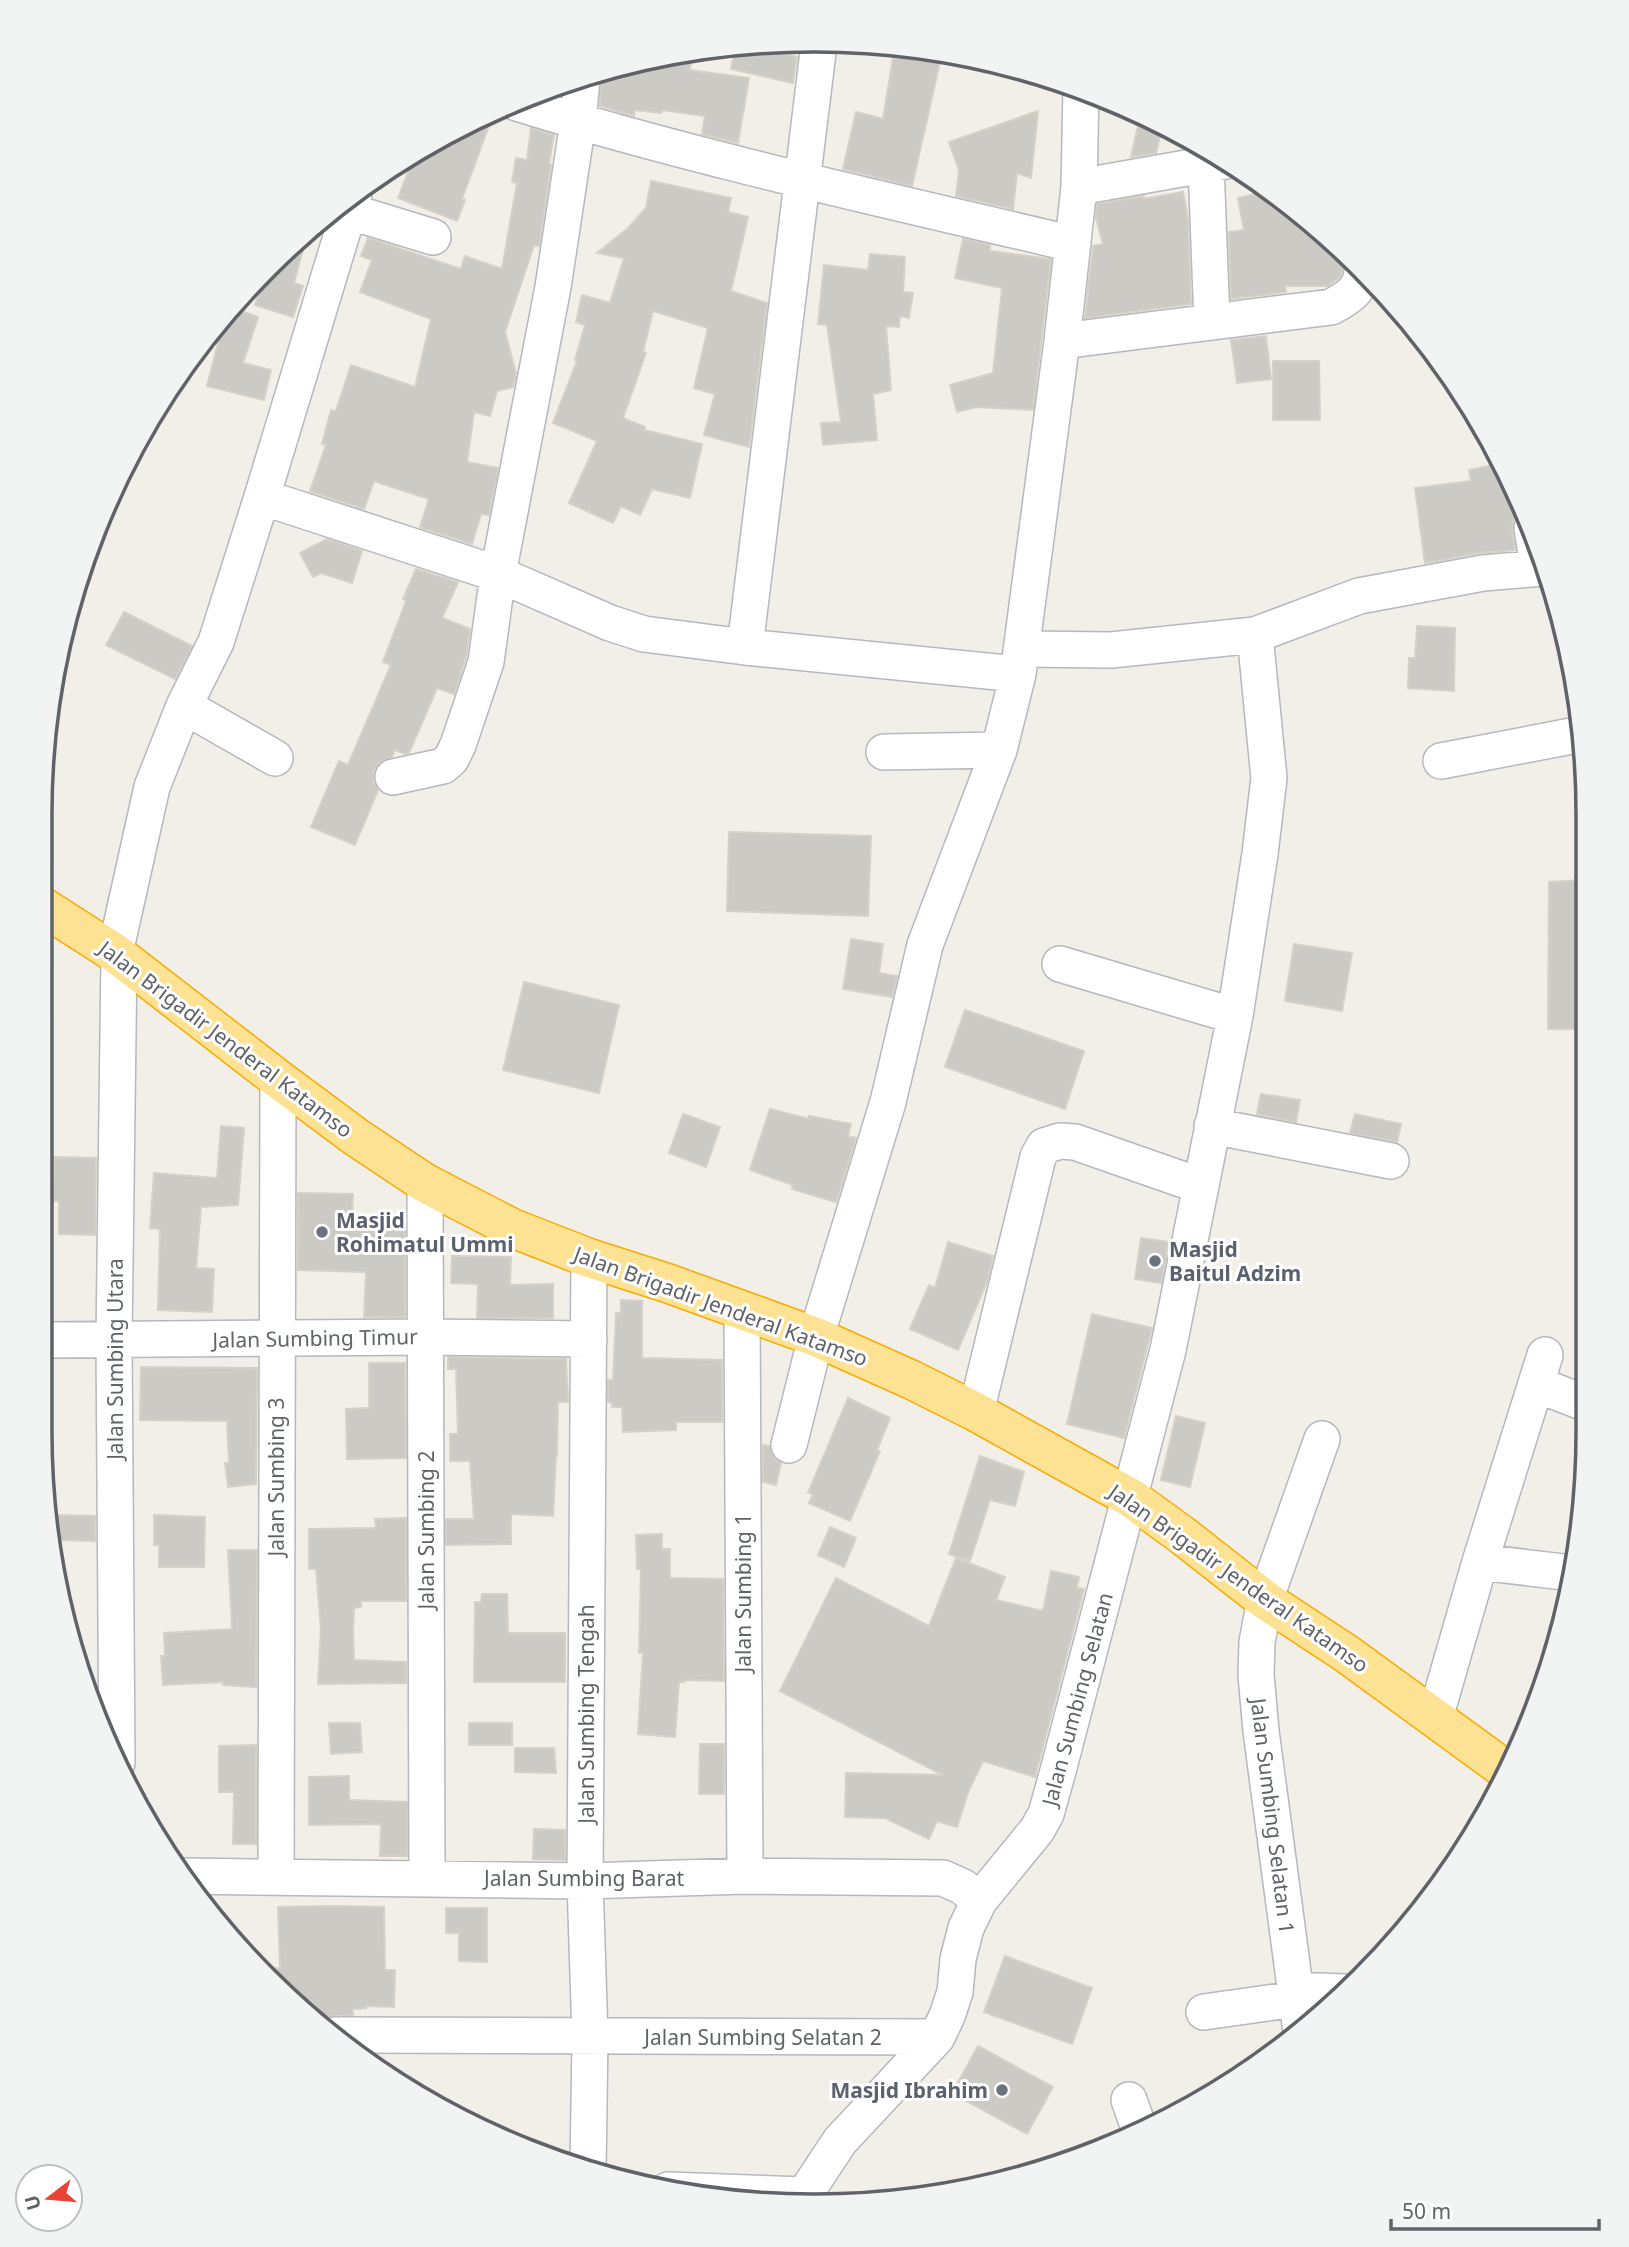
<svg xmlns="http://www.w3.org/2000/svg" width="1629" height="2247" font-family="'Noto Sans',sans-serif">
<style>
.building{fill:#cccac5;stroke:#d6d1c6;stroke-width:2}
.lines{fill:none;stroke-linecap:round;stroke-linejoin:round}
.minor-casing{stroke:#b5b8bc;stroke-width:38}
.highway-casing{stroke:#f9ab00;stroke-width:41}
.minor{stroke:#fff;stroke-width:35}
.highway{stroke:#fde293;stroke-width:38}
.worship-dot{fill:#6b7280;stroke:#fff;stroke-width:2.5}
.labels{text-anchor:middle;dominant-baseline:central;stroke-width:6;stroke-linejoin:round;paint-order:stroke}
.street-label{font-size:21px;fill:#5f6368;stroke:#fff}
.worship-label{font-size:21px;font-weight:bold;fill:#5b616d;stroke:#fff;text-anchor:start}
.rim{fill:none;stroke:#5f6368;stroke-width:3.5}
</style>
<rect width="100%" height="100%" fill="#f1efe8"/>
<!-- building -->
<path class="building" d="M747 45 797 57 793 83 731 69 736 46Z
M895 46 915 47 942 53 912 186 843 169 856 112 883 119Z
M692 54 690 70 749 78 738 143 702 134 705 116 662 110 661 113 635 110 634 116 600 106 601 72 614 67Z
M1038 111 1031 178 1017 173 1013 209 956 196 959 170 949 142Z
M494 112 462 199 465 200 457 221 398 198 408 172 396 167 472 120Z
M1138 126 1161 132 1156 153 1131 157Z
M531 128 554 135 549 164 551 165 539 246 534 245 505 332 516 373 513 387 497 391 490 416 474 412 467 462 498 468 489 515 481 514 472 544 420 527 429 499 374 481 364 509 310 491 326 445 322 444 331 410 336 411 351 365 415 387 431 319 360 292 372 260 361 256 368 238 461 269 465 256 502 269 517 183 512 182 516 158 527 160Z
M651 181 731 198 728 212 748 217 731 291 767 303 749 447 704 435 715 394 694 388 708 328 653 311 643 352 646 353 623 418 645 427 644 430 702 444 690 498 652 489 640 515 621 506 613 523 569 503 597 441 553 423 577 361 575 360 585 325 576 322 582 295 610 303 624 258 597 253 627 229 646 208Z
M1267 191 1325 232 1346 255V260L1340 277 1328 286H1285L1286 292 1231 299 1229 232 1244 230 1238 198Z
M1183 192 1188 219 1191 304 1085 318 1093 246 1103 244 1096 218 1097 204 1144 196 1143 199Z
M307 234 294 283 303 286 293 317 255 305 265 274Z
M963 239 990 245V251L1051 259 1033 410 976 407 957 412 950 385 993 373 1002 288 955 278Z
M870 254 905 257 903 292 913 293 909 318 900 316 899 327 886 326 891 390 873 394 877 440 823 445 821 423 841 422 827 325 818 324 824 265 868 270Z
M230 307 258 317 243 363 271 370 264 400 207 386 218 343 206 339Z
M1266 336 1271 379 1237 383 1231 340Z
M1273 361H1319L1320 420H1273Z
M1498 464 1509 482 1517 516 1513 521 1512 530 1515 550 1479 553 1425 563 1415 488 1471 481 1469 470Z
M327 539 362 551 352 583 321 573 313 577 300 553Z
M416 569 458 582 442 618 470 629 466 657 454 694 437 688 409 753 405 754 395 750 392 757 380 762 374 770 373 781 378 790 355 845 311 827 339 761 348 765 391 665 383 662 406 601 403 599Z
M124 612 192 646 175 679 106 645Z
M1417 626 1455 628 1454 691 1408 688 1409 658H1415Z
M729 832 871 836 868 916 727 911Z
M1583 880 1584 1029H1548L1549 882Z
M851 939 883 944 879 973 897 976 892 997 843 989Z
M1294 944 1352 953 1342 1011 1285 1001Z
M524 982 619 1005 599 1093 503 1070Z
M965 1010 1084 1051 1065 1109 945 1067Z
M1261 1094 1300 1100 1296 1122 1257 1114Z
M770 1109 809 1119V1116L851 1124 848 1136 856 1138 836 1202 792 1189 793 1185 750 1170Z
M683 1114 720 1127 706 1167 669 1153Z
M1355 1114 1401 1124 1397 1142 1350 1133Z
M221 1126 244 1128 238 1205 201 1207 196 1268 214 1269 212 1312 158 1310 160 1229 150 1228 154 1173 217 1178Z
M54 1157 96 1158 95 1235 59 1234V1201H53Z
M298 1193 353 1194 352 1218 405 1219V1317H364L366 1272 298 1270Z
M1141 1238 1169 1242 1161 1283 1135 1279Z
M948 1242 993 1256 987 1282 958 1350 910 1329 929 1285 935 1288Z
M452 1256 511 1257 510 1285 553 1284V1318H477L478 1284 451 1283Z
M621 1300 642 1301V1358L722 1360V1422H676V1430L623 1432 622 1407H612L613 1403 608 1402V1380H613L616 1313H621Z
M1092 1314 1152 1328 1124 1438 1067 1424Z
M448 1357 566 1359 568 1402H558L557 1456H556L553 1516 511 1514V1544L446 1545V1519H474L470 1461H450V1434H458L456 1369H448Z
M369 1363H405L406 1458 347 1459 346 1409 369 1408Z
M141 1367 257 1368 256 1484 228 1487 225 1463H229L227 1421 140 1420Z
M848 1398 890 1418 877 1450 880 1451 850 1521 809 1503 813 1494 808 1493Z
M1176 1416 1205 1423 1190 1487 1161 1480Z
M763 1445 769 1446 775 1459 781 1463 776 1485 763 1482Z
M980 1456 1024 1472 1015 1506 990 1500 970 1561 949 1554Z
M51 1515 95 1516V1541L54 1540Z
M154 1515 205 1517 204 1567H159V1545H154Z
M406 1518V1601H361V1607L354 1608 353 1631 354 1660 406 1662V1683L318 1684 321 1629 316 1569H309V1529L376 1528 375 1519Z
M830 1527 856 1538 844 1567 818 1555Z
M662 1534V1549H670V1578L723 1579 724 1681 684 1680V1682H679L675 1737 638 1734 643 1653H639L641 1569H637L636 1535Z
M228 1550H257L256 1687 223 1685V1682L163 1685 161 1656H165L164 1633 232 1629Z
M956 1558 1005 1577 996 1600 1043 1611 1051 1571 1079 1577 1077 1588 1084 1589 1035 1777 983 1761 969 1790 957 1827 937 1821 929 1839 885 1818 845 1817 846 1773 943 1775 780 1691 836 1578 929 1626Z
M482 1594H507L508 1633H565V1682H474L475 1602H481Z
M329 1723H360L362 1752 331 1754Z
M469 1723H512V1745H469Z
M700 1744H724V1794H699Z
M256 1745V1844H233L234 1792H219V1746Z
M515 1748H554L556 1773 515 1772Z
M349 1776V1800L407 1802V1856H380L381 1824 309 1825V1777Z
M534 1829 565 1830V1860L533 1859Z
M335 1906 384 1907 385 1970H395L394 2007 366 2006V2008L353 2009V2015L326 2017 318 2024 304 2015 264 1969 280 1968 278 1907Z
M446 1908H487V1962L459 1961V1933H446Z
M1005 1956 1092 1988 1072 2044 984 2012Z
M978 2046 1053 2087 1027 2134 952 2093Z"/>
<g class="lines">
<defs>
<path id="minor" d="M517 103C699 159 887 200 1073 244
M1206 165 1212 322
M1079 187 1226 161
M335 207 433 237
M1062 341 1331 307C1346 299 1361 291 1362 272
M262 497 498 574 610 623 644 634 745 647 1018 674
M1532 528 1538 567
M745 647 819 44
M1023 649 1111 650 1255 635 1359 596 1483 573 1543 568
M184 706 275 758
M884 752 999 750
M1441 761 1582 734
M393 777 443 766 451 759 458 745 486 662 498 574 553 287 578 122 582 79
M115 953 152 787 184 706 216 642 262 497 354 194
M1060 964 1235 1016
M1212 1126 1391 1161
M425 1183 427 1878
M742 1310 745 1876
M40 1340 425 1337 589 1339
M1536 1384 1587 1404
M976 1412 1038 1157 1044 1146 1060 1141 1075 1142 1201 1186
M789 1445 816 1337 888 1102 925 945 999 750 1018 674 1062 341 1079 187 1081 89
M1480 1562 1572 1573
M1435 1718 1480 1562 1545 1355
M117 1763 114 1340 119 956
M276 1875 278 1079
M182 1876 585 1881 745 1876 943 1878 963 1887 979 1901
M1295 1990 1344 1992
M1204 2012 1296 1999
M1301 2032 1261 1731 1256 1675 1257 1642 1265 1600 1322 1439
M335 2035 937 2037
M1129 2100 1140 2131
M588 2171 590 2037 585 1881 589 1258
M668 2190 804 2195
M801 2200 840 2141 937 2037 947 2016 955 1992 958 1959 966 1928 979 1901 1037 1830 1046 1814 1058 1771 1168 1350 1235 1016 1260 854 1269 778 1255 635"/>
<path id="highway" d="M40 905 115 953 278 1079 356 1137 425 1183 512 1228 589 1258 667 1283 816 1337 912 1380 976 1412 1131 1498 1182 1535 1265 1600 1347 1654 1510 1773"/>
</defs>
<!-- minor casing -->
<use href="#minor" class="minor-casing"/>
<!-- highway casing -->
<use href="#highway" class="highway-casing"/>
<!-- minor -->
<use href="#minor" class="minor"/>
<!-- highway -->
<use href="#highway" class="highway"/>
</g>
<!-- markers -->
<g class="worship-dot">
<circle cx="322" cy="1232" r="7"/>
<circle cx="1155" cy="1261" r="7"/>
<circle cx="1002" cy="2090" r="7"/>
</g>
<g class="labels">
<!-- street labels -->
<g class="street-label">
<text transform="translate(226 1039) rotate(37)">Jalan Brigadir Jenderal Katamso</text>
<text transform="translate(721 1306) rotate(20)">Jalan Brigadir Jenderal Katamso</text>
<text transform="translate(315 1338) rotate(-1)">Jalan Sumbing Timur</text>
<text transform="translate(115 1359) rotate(-90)">Jalan Sumbing Utara</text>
<text transform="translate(276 1477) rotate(-90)">Jalan Sumbing 3</text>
<text transform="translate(426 1530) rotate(-90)">Jalan Sumbing 2</text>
<text transform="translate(1239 1578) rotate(35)">Jalan Brigadir Jenderal Katamso</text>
<text transform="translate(743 1593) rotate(-90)">Jalan Sumbing 1</text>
<text transform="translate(1077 1699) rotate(-75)">Jalan Sumbing Selatan</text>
<text transform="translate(586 1714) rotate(-90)">Jalan Sumbing Tengah</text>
<text transform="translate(1273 1816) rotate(83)">Jalan Sumbing Selatan 1</text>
<text x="584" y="1878">Jalan Sumbing Barat</text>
<text x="763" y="2037">Jalan Sumbing Selatan 2</text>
</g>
<!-- worship labels -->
<g class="worship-label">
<text x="336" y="1220">Masjid<tspan x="336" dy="24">Rohimatul Ummi</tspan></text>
<text x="1169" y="1249">Masjid<tspan x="1169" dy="24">Baitul Adzim</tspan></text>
<text x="988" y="2090" text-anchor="end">Masjid Ibrahim</text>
</g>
</g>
<!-- crop -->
<path d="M0 0H1629V2247H0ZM814 52H814A762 762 0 0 1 1576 814V1432A762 762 0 0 1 814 2194H814A762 762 0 0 1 52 1432V814A762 762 0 0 1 814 52Z" fill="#f2f3f3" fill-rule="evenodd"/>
<path class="rim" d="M814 52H814A762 762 0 0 1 1576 814V1432A762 762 0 0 1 814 2194H814A762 762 0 0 1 52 1432V814A762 762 0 0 1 814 52Z"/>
<!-- north arrow -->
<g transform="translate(49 2198) rotate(254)"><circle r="33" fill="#ffffff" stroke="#bfc1c3" stroke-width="2"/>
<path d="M0-5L12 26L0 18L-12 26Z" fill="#ea4335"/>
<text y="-10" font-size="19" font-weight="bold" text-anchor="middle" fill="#5f6368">U</text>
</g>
<!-- scale -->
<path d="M1391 2219v10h208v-10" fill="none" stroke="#5f6368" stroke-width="3.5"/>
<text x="1402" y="2219" font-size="21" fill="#5f6368" stroke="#ffffff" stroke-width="5" paint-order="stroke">50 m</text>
</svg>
